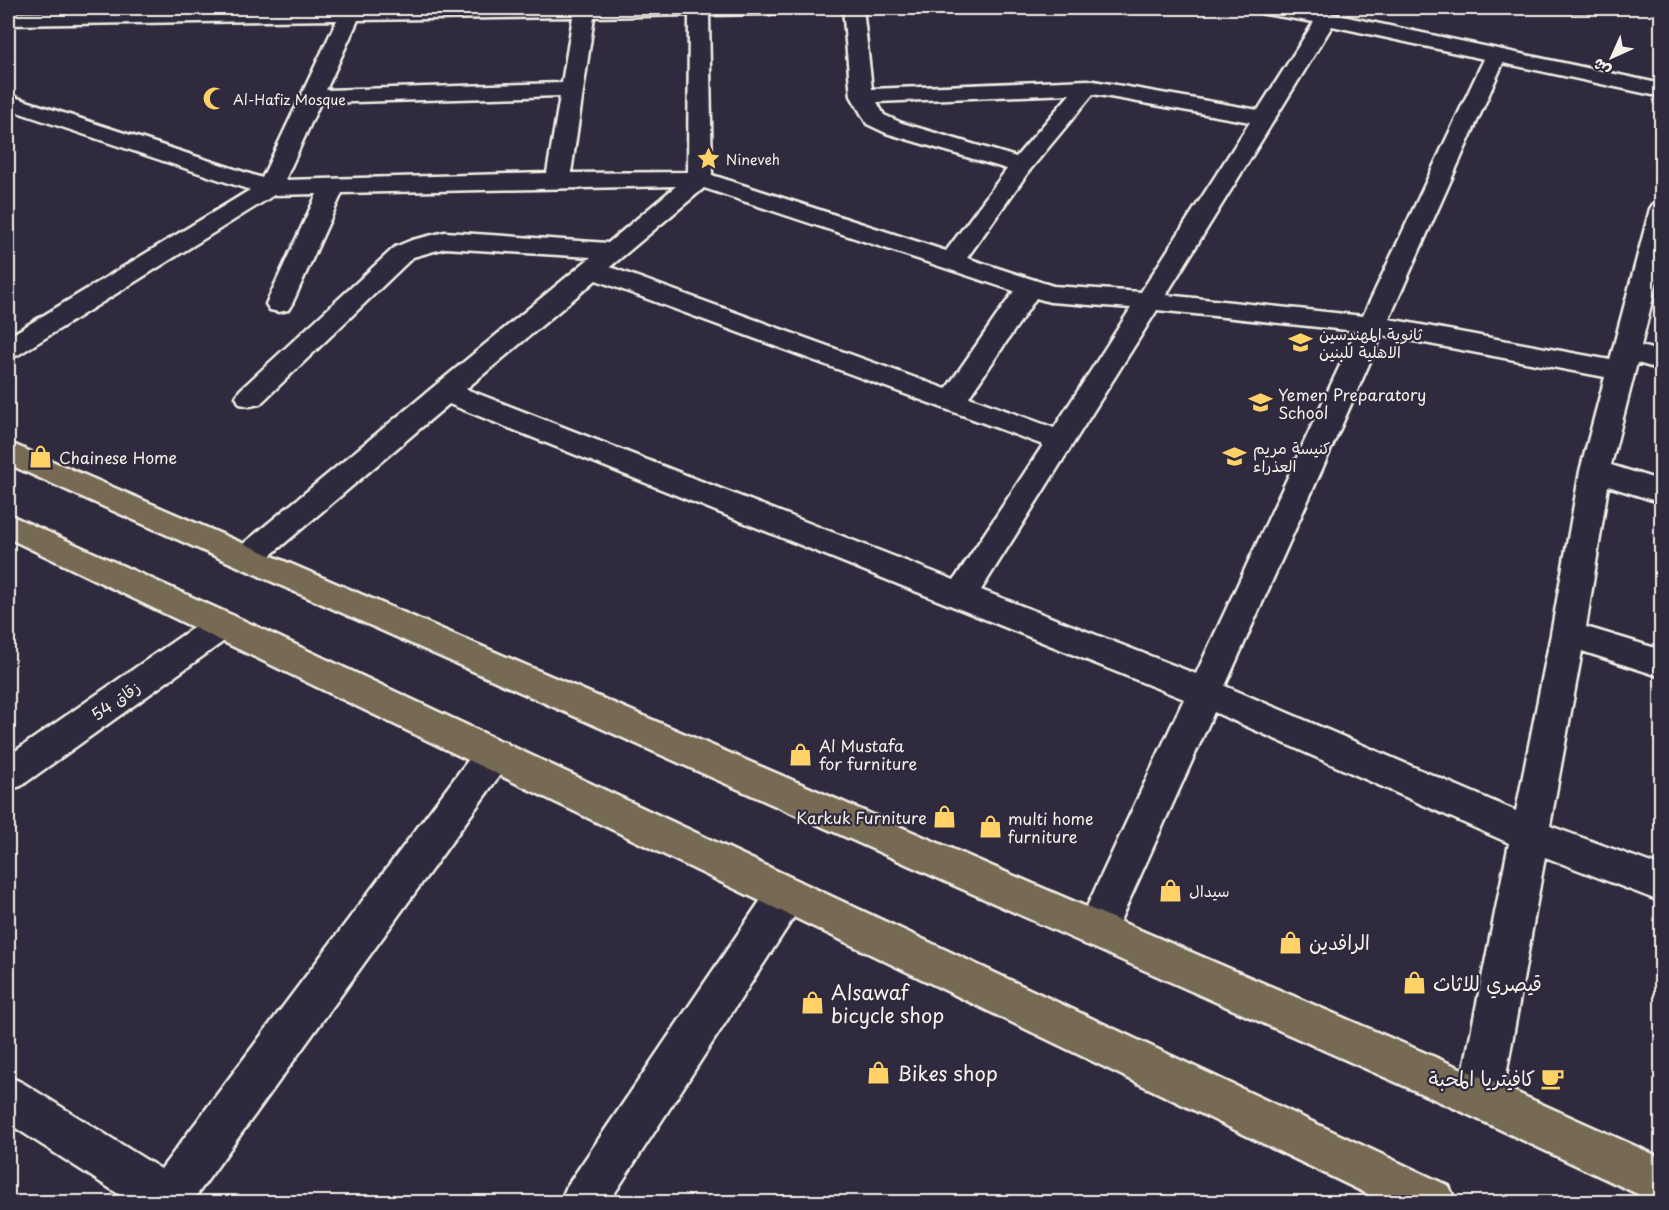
<svg xmlns="http://www.w3.org/2000/svg" width="1669" height="1210" font-family="'Playpen Sans','Playpen Sans Arabic',sans-serif">
<style>
.building{fill:#645672;stroke:#f4f1e8;stroke-width:1.5}
.lines{fill:none;stroke-linecap:round;stroke-linejoin:round}
.street-casing{stroke:#f4f1e8;stroke-width:5}
.primary-casing{stroke:#f4f1e8;stroke-width:5}
.street{fill:#2f2a3d;fill-rule:evenodd}
.primary{fill:#776a54;fill-rule:evenodd}
.labels{text-anchor:middle;dominant-baseline:central;stroke-width:4.5;stroke-linejoin:round;paint-order:stroke}
.far-poi-label{font-size:14px;fill:#f4f1e8;stroke:#2f2a3d;text-anchor:start}
.poi-label{font-size:16px;fill:#f4f1e8;stroke:#2f2a3d;text-anchor:start}
.street-label{font-size:16px;fill:#f4f1e8;stroke:#2f2a3d}
.near-poi-label{font-size:20px;fill:#f4f1e8;stroke:#2f2a3d;text-anchor:start}
</style>
<rect width="100%" height="100%" fill="#2f2a3d"/>
<filter id="ink" filterUnits="userSpaceOnUse"><feTurbulence type="fractalNoise" baseFrequency=".0167" numOctaves="2"/><feDisplacementMap in="SourceGraphic" scale="12" xChannelSelector="R" yChannelSelector="G"/><feConvolveMatrix kernelMatrix="1 2 1 2 8 2 1 2 1" color-interpolation-filters="sRGB"/></filter>
<g filter="url(#ink)">
<!-- building -->
<path class="building" d="M1426 8H1470L1468 14 1431 13Z
M1535 8H1584L1590 13H1566L1557 9 1554 11Z"/>
<g class="lines">
<defs>
<path id="street" d="M363 8H783L780 12 773 14 709 15 712 175 946 251 1007 169 886 133 867 124 851 96 843 8H863L872 89 1088 80 1258 110 1314 22 1265 14 1258 12 1255 8H1305L1662 84V97L1503 63 1389 319 1610 360 1650 209 1653 204 1662 202V261L1641 346 1662 352V370L1637 363 1611 465 1662 481V503L1608 486 1586 627 1662 650V677L1582 651 1550 826 1662 867V902L1545 857 1502 1098 1495 1113 1480 1120 1465 1113 1458 1098 1509 843 1214 712 1110 943 1096 948 1082 943 1076 930 1184 699 449 404 259 565 248 569 237 565 232 557 237 549 591 257 445 248 413 257 260 404 250 406 240 404 236 397 240 390 395 247 412 240 445 232 608 243 676 186 342 193 292 304 288 310 279 312 270 310 266 304 317 194 274 195 18 355 8 358V337L250 190 8 109V95L262 178 337 20 8 25V13ZM689 15 688 172 571 173 594 17ZM573 17 562 83 326 90 358 20ZM1332 26 1484 59 1363 316 1166 295ZM1070 94 1016 157 902 123 884 115 877 102ZM1093 94 1250 122 1141 292 1053 286 967 258 1029 171ZM560 96 547 173 285 180 320 103ZM704 188 1014 291 946 389 610 267ZM596 280 1043 445 954 580 466 389ZM1036 298 1050 302 1131 308 1054 428 969 397ZM1157 310 1356 331 1196 674 981 590ZM1382 335 1605 377 1580 471 1551 634 1516 811 1225 686Z
M222 612 234 616 239 625 234 634 21 786 8 790V756L210 616Z
M494 739 507 743 512 754 507 765 194 1199 195 1202H131L8 1123V1076L23 1083 161 1169 481 743Z
M787 876 801 882 807 894 801 906 609 1202H560L567 1186 773 882Z"/>
<path id="primary" d="M8 442 1495 1083 1662 1158V1202L1646 1198 1465 1113 8 464Z
M8 514 234 616 1449 1186 1456 1202H1384L8 538Z"/>
</defs>
<!-- street casing -->
<use href="#street" class="street-casing"/>
<!-- primary casing -->
<use href="#primary" class="primary-casing"/>
<!-- street -->
<use href="#street" class="street"/>
<!-- primary -->
<use href="#primary" class="primary"/>
</g>
</g>
<!-- icons -->
<defs>
<symbol id="mosque-bare" viewBox="-9 -9 18 18"><path d="M3.5-4.9A6 6 0 1 0 3.5 4.9A5 5 0 1 1 3.5-4.9Z" fill="#ffd166" stroke="#2f2a3d" stroke-width="2.5" paint-order="stroke"/></symbol>
<symbol id="sight-bare" viewBox="-9 -9 18 18"><path d="M0-6L1.8-2.2L6-1.7L2.9 1.2L3.7 5.4L0 3.3L-3.7 5.4L-2.9 1.2L-6-1.7L-1.8-2.2Z" fill="#ffd166" stroke="#2f2a3d" stroke-width="2.5" paint-order="stroke"/></symbol>
<symbol id="school-bare" viewBox="-9 -9 18 18"><path d="M0-5L7-2L0 1L-7-2ZM-4 1L0 2.5L4 1V4Q0 6-4 4Z" fill="#ffd166" stroke="#2f2a3d" stroke-width="2.5" paint-order="stroke"/></symbol>
<symbol id="shop-bare" viewBox="-9 -9 18 18"><path d="M-5-2.5h2.3a2.7 3.5 0 0 1 5.4 0H5L5.5 6h-11ZM-1.5-2.5h3a1.5 2.3 0 0 0-3 0Z" fill="#ffd166" stroke="#2f2a3d" stroke-width="2.5" paint-order="stroke"/></symbol>
<symbol id="cafe-bare" viewBox="-9 -9 18 18"><path d="M-5.5-4.5H6V0H3Q3 3.5 0 3.5H-2.5Q-5.5 3.5-5.5 0ZM3-3.2v2h1.7v-2ZM-6 4.5H4V6H-6Z" fill="#ffd166" stroke="#2f2a3d" stroke-width="2.5" paint-order="stroke"/></symbol>
</defs>
<g fill-rule="evenodd">
<use href="#mosque-bare" x="198" y="82" width="33" height="33"/>
<use href="#sight-bare" x="692" y="142" width="33" height="33"/>
<use href="#school-bare" x="1284" y="326" width="33" height="33"/>
<use href="#school-bare" x="1244" y="386" width="33" height="33"/>
<use href="#school-bare" x="1218" y="440" width="33" height="33"/>
<use href="#shop-bare" x="24" y="440" width="33" height="33"/>
<use href="#shop-bare" x="784" y="738" width="33" height="33"/>
<use href="#shop-bare" x="928" y="800" width="33" height="33"/>
<use href="#shop-bare" x="974" y="810" width="33" height="33"/>
<use href="#shop-bare" x="1154" y="874" width="33" height="33"/>
<use href="#shop-bare" x="1274" y="926" width="33" height="33"/>
<use href="#shop-bare" x="1398" y="966" width="33" height="33"/>
<use href="#shop-bare" x="796" y="986" width="33" height="33"/>
<use href="#shop-bare" x="862" y="1056" width="33" height="33"/>
<use href="#cafe-bare" x="1536" y="1062" width="33" height="33"/>
</g>
<g class="labels">
<!-- far-poi labels -->
<g class="far-poi-label">
<text x="233" y="99">Al-Hafiz Mosque</text>
<text x="726" y="159">Nineveh</text>
</g>
<!-- poi labels -->
<g class="poi-label">
<text x="1319" y="333">ثانوية المهندسين<tspan x="1319" dy="18">الاهلية للبنين</tspan></text>
<text x="1278" y="394">Yemen Preparatory<tspan x="1278" dy="18">School</tspan></text>
<text x="1253" y="447">كنيسة مريم<tspan x="1253" dy="18">العذراء</tspan></text>
<text x="59" y="457">Chainese Home</text>
<text x="819" y="745">Al Mustafa<tspan x="819" dy="18">for furniture</tspan></text>
<text x="927" y="817" text-anchor="end">Karkuk Furniture</text>
<text x="1008" y="818">multi home<tspan x="1008" dy="18">furniture</tspan></text>
<text x="1189" y="890">سيدال</text>
</g>
<!-- street labels -->
<g class="street-label">
<text transform="translate(115 700) rotate(-35)">زقاق 54</text>
</g>
<!-- near-poi labels -->
<g class="near-poi-label">
<text x="1309" y="942">الرافدين</text>
<text x="1433" y="983">قيصري للاثاث</text>
<text x="831" y="992">Alsawaf<tspan x="831" dy="23">bicycle shop</tspan></text>
<text x="897" y="1073">Bikes shop</text>
<text x="1535" y="1078" text-anchor="end">كافيتريا المحبة</text>
</g>
</g>
<!-- margin -->
<rect width="1669" height="1210" fill="none" stroke="#2f2a3d" stroke-width="30"/>
<rect x="15" y="15" width="1639" height="1180" fill="none" stroke="#f4f1e8" stroke-width="2" filter="url(#ink)"/>
<!-- north arrow -->
<g transform="translate(1612 57) rotate(225)" stroke="#2f2a3d" stroke-width="4.5" paint-order="stroke">
<path d="M0-4.5L10 22L0 15L-10 22Z" fill="#f4f1e8"/>
<text y="-9" font-size="16" font-weight="bold" text-anchor="middle" fill="#f4f1e8">ش</text>
</g>
</svg>
